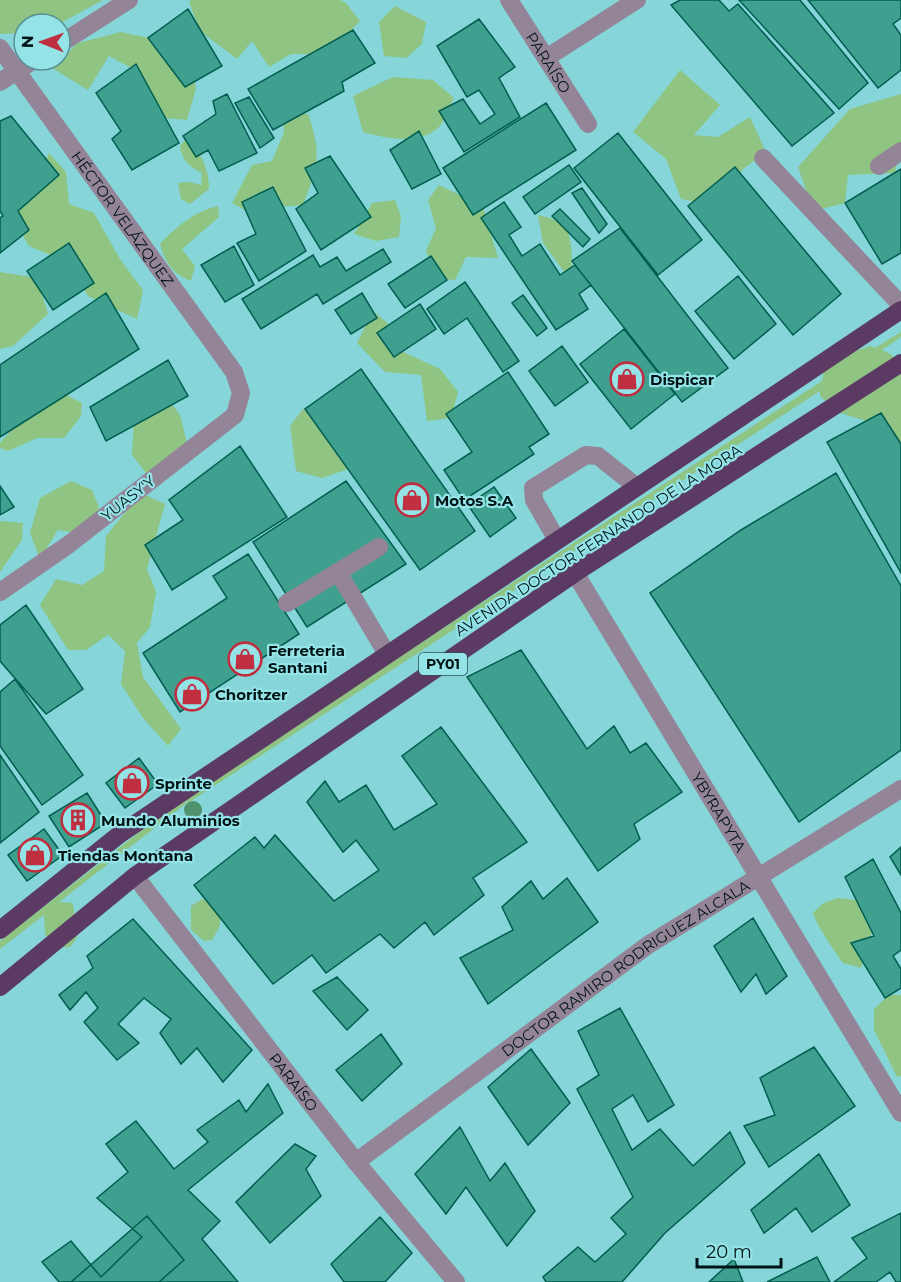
<svg xmlns="http://www.w3.org/2000/svg" width="901" height="1282" font-family="Montserrat,sans-serif">
<style>
.green{fill:#8fc482}
.building{fill:#40a08f;stroke:#005e51;stroke-width:1.5}
.lines{fill:none;stroke-linecap:round;stroke-linejoin:round}
.minor{stroke:#948498;stroke-width:18}
.highway{stroke:#5b3a63;stroke-width:18}
.tree{fill:#51926e}
.labels{text-anchor:middle;dominant-baseline:central;stroke-width:4.5;stroke-linejoin:round;paint-order:stroke}
.shield{fill:#93e3e7;stroke:#2c5255;stroke-width:1.5}
.shield-label{font-size:14px;font-weight:bold;fill:#001416}
.street-label{font-size:15px;fill:#001416;stroke:#93e3e7}
.poi-label{font-size:15px;font-weight:bold;fill:#001416;stroke:#93e3e7;text-anchor:start}
</style>
<rect width="100%" height="100%" fill="#86d6d9"/>
<!-- green -->
<path class="green" d="M0 0H103L59 24H24V33L0 34Z
M191 0H340L346 3 360 21 329 54H291L269 67 252 41 237 59 200 31 189 2Z
M395 6 426 22 422 44 406 58 384 56 379 22Z
M121 32 148 38 164 61 194 77 196 89 187 120 152 117 137 71 109 56 88 90 52 68 78 43Z
M680 70 720 105 694 135 718 137 750 117 766 152 743 169 717 206 681 199 666 159 633 132Z
M393 77 433 80 454 98C449 107 446 120 439 127 418 146 386 138 363 132L353 96Z
M901 94V144L895 173 848 175 845 203 813 211 798 167 850 109Z
M282 114H308C322 154 318 166 303 205L278 207 254 215 232 203 252 165 272 161 284 132Z
M186 139C202 152 209 170 209 189L190 204 181 199 178 183 190 182 201 185 202 173C190 167 182 161 180 146Z
M49 153 66 172 69 204 94 213 120 259 143 290 137 319 88 296 69 263 29 246 8 211 39 173Z
M439 185 466 198 481 200 498 258 466 257 455 280 439 279 426 251 436 228 428 200Z
M395 200 401 216 399 237 376 241 354 234 372 203Z
M218 206 219 217 182 249 195 266 191 281C173 274 165 263 160 244 174 228 197 210 218 206Z
M538 215C572 222 571 235 572 266L565 273 543 243Z
M0 272 37 278 48 314 13 346 0 349Z
M373 311 396 330 399 350 440 369 458 392 451 418 427 421 421 375 385 372 357 343Z
M901 332V337L882 350 892 355 901 365V469L866 421 837 412 820 396V391L188 803 184 797 822 381 824 371 853 352 870 346 875 348Z
M60 392 82 403 81 416 64 438H37L8 451 0 448V443L16 425 40 412Z
M166 396 180 415 187 443 152 481 132 455 134 420Z
M303 409 335 412 348 469 322 478 296 471 290 426Z
M71 481 92 490 99 507 89 535 58 530 40 559 30 533 40 498Z
M141 493 165 504 147 569 156 592 150 627 137 643 143 677 181 729 168 746 143 718 121 684 125 651 108 635 86 650H68L40 605 56 579 82 585 104 571 106 536Z
M0 521 23 523 22 540 0 572Z
M183 798 187 803 59 902 73 903 77 938 70 947 56 948 45 934 44 915 0 949V941Z
M837 898 857 900 874 926 861 968 843 963C835 952 816 924 813 913L822 904Z
M202 899 222 910 219 928 212 940 204 941 191 930V906Z
M889 995H901V1076L897 1077 874 1030V1009Z"/>
<!-- building -->
<path class="building" d="M680 0H719L729 11 738 4 834 113 792 146 671 5Z
M739 0H800L868 83 839 109Z
M808 0H901V18L893 24 901 35V70L878 88Z
M188 9 222 66 185 87 148 38Z
M479 19 515 67 499 78 520 117 464 152 439 111 463 99 480 124 495 114 479 90 467 97 437 46Z
M353 30 375 63 342 82 344 91 273 130 248 89Z
M136 64 179 143 132 170 112 139 121 131 96 93Z
M227 94 257 153 219 171 208 150 196 157 183 136 216 114 213 101Z
M249 97 274 138 260 148 235 103Z
M546 103 576 150 473 215 443 168Z
M11 116 59 175 18 211 29 230 0 253V218L3 216 0 211V121Z
M419 131 441 174 412 189 390 150Z
M618 133 702 240 658 275 574 168Z
M330 156 371 217 321 250 296 209 318 193 305 168Z
M569 165 581 182 535 214 523 197Z
M735 167 841 294 793 335 688 206Z
M901 169V253L882 264 845 203Z
M273 187 306 251 259 281 237 243 256 234 242 202Z
M582 188 607 224 599 233 572 193Z
M504 202 521 227 509 235 522 256 540 244 560 275 575 265 591 285 579 294 588 309 556 330 481 218Z
M560 209 590 239 583 247 552 216Z
M620 228 728 368 682 402 572 261Z
M69 243 94 283 53 310 27 271Z
M234 246 254 285 225 302 201 265Z
M383 249 391 262 323 304 317 294 261 329 242 299 313 255 320 267 337 257 346 271Z
M431 256 447 280 405 308 388 284Z
M738 276 776 324 734 359 695 311Z
M465 282 519 361 503 372 467 318 444 334 427 309Z
M106 293 139 349 0 437V365Z
M362 293 377 318 351 334 335 310Z
M523 295 547 328 537 336 512 303Z
M420 304 436 329 394 357 377 333Z
M624 329 675 394 631 429 580 364Z
M562 346 588 382 555 406 529 371Z
M168 360 188 396 106 441 90 407Z
M361 369 475 531 420 570 305 409Z
M508 372 549 434 529 447 534 454 464 500 444 470 472 452 446 414Z
M881 413 901 444V573L827 442Z
M240 446 287 517 172 590 145 545 183 520 169 500Z
M836 473 901 586V750L799 822 650 593 741 530Z
M346 481 406 564 307 627 253 542Z
M0 486 14 507 0 515Z
M494 487 516 518 490 537 468 505Z
M248 554 299 634 180 712 143 653 227 598 213 576Z
M26 605 83 689 46 714 0 661V625Z
M521 650 587 749 614 726 630 753 646 743 682 792 634 824 640 839 598 871 467 677Z
M15 679 83 775 42 805 0 746V692Z
M441 727 527 842 473 878 484 895 434 935 425 922 394 948 380 934 326 973 312 955 273 984 194 885 255 837 264 848 275 835 334 901 379 870 356 840 343 852 307 802 325 781 339 802 366 785 394 830 437 804 402 756Z
M0 755 39 812 0 843Z
M139 758 158 784 125 808 106 783Z
M87 793 106 823 69 847 49 816Z
M44 829 63 855 27 881 8 855Z
M901 847V875L890 857Z
M873 859 901 913V950L893 956 901 969V988L885 998 851 943 874 936 845 877Z
M567 878 598 922 488 1004 460 958 513 930 502 907 531 881 543 899Z
M753 918 787 976 766 994 756 974 741 992 714 946Z
M133 919 252 1050 223 1082 197 1048 181 1064 160 1033 171 1019 144 998 118 1024 139 1043 117 1060 84 1022 98 1008 86 992 70 1010 59 995 93 968 87 956Z
M337 977 368 1010 347 1030 313 991Z
M620 1008 674 1105 648 1122 633 1095 612 1109 632 1150 660 1129 693 1166 730 1132 745 1163 665 1233 622 1282H546L543 1277 578 1247 595 1262 626 1234 611 1218 633 1197 577 1089 599 1075 578 1031Z
M381 1034 402 1064 362 1101 336 1070Z
M814 1047 855 1106 769 1167 744 1126 775 1115 760 1078Z
M531 1049 570 1103 528 1145 488 1087Z
M268 1084 283 1113 188 1190 220 1221 202 1239 238 1282H59L42 1262 71 1241 101 1277 142 1237 97 1198 128 1172 106 1144 136 1121 174 1169 208 1142 197 1130 239 1100 246 1112Z
M460 1127 490 1181 505 1163 535 1211 507 1246 466 1187 446 1214 415 1174Z
M295 1144 316 1156 306 1169 321 1196 270 1243 236 1202Z
M819 1154 850 1205 812 1232 796 1208 764 1233 751 1210Z
M901 1213V1282H896L890 1272 876 1282H834L867 1258 852 1238Z
M147 1216 184 1260 159 1282H71Z
M380 1217 412 1253 385 1282H344L331 1264Z
M817 1257 830 1282H767Z
M734 1259 743 1282H709Z"/>
<g class="lines">
<!-- minor -->
<g class="minor">
<path id="s1" d="M509 0 588 124"/>
<path d="M60 44 129 0"/>
<path id="s2" d="M0 48 234 372 241 393 235 415 68 545 0 592"/>
<path d="M546 58 637 0"/>
<path d="M0 82 34 60"/>
<path d="M763 158 901 305"/>
<path d="M879 166 901 151"/>
<path d="M557 540 534 500 533 488 586 455 598 456 637 487"/>
<path d="M338 572 379 547"/>
<path id="s3" d="M575 573 901 1113"/>
<path d="M287 603 338 572 387 654"/>
<path id="s4" d="M135 876 356 1162 456 1282"/>
<path id="s5" d="M356 1162 648 945 901 789"/>
</g>
<!-- highway -->
<path class="highway" d="M0 930 120 834 901 310
M0 987 135 876 575 573 901 363"/>
</g>
<!-- trees -->
<circle class="tree" cx="193" cy="810" r="9"/>
<!-- icons -->
<defs>
<symbol id="shop-ring" viewBox="-11 -11 22 22"><circle r="9.5" fill="#93e3e7" stroke="#bf2f40" stroke-width="1.5"/><path d="M-5-2.5h2.3a2.7 3.5 0 0 1 5.4 0H5L5.5 6h-11ZM-1.5-2.5h3a1.5 2.3 0 0 0-3 0Z" fill="#bf2f40"/></symbol>
<symbol id="building-ring" viewBox="-11 -11 22 22"><circle r="9.5" fill="#93e3e7" stroke="#bf2f40" stroke-width="1.5"/><path d="M-4-6H4V6H1V3H-1V6H-4ZM-2.5-4.3h1.7v1.8h-1.7ZM.8-4.3h1.7v1.8H.8ZM-2.5-1h1.7V.8h-1.7ZM.8-1h1.7V.8H.8Z" fill="#bf2f40"/></symbol>
</defs>
<g fill-rule="evenodd">
<use href="#shop-ring" x="608" y="360" width="38" height="38"/>
<use href="#shop-ring" x="393" y="481" width="38" height="38"/>
<use href="#shop-ring" x="226" y="640" width="38" height="38"/>
<use href="#shop-ring" x="173" y="675" width="38" height="38"/>
<use href="#shop-ring" x="113" y="764" width="38" height="38"/>
<use href="#building-ring" x="59" y="801" width="38" height="38"/>
<use href="#shop-ring" x="16" y="836" width="38" height="38"/>
</g>
<g class="labels">
<!-- shield labels -->
<rect class="shield" x="419" y="653" width="48" height="22" rx="4.5"/>
<g class="shield-label">
<text x="443" y="664">PY01</text>
</g>
<!-- street labels -->
<g class="street-label">
<text stroke="none"><textPath href="#s1" startOffset="74">PARAÍSO</textPath></text>
<text stroke="none"><textPath href="#s2" startOffset="210">HÉCTOR VELÁZQUEZ</textPath></text>
<text transform="translate(128 498) rotate(-38)">YUASY'Y</text>
<text transform="translate(598 540) rotate(-33)">AVENIDA DOCTOR FERNANDO DE LA MORA</text>
<text stroke="none"><textPath href="#s3" startOffset="279">YBYRAPYTA</textPath></text>
<text stroke="none"><textPath href="#s5" startOffset="332">DOCTOR RAMIRO RODRIGUEZ ALCALA</textPath></text>
<text stroke="none"><textPath href="#s4" startOffset="260">PARAÍSO</textPath></text>
</g>
<!-- poi labels -->
<g class="poi-label">
<text x="650" y="379">Dispicar</text>
<text x="435" y="500">Motos S.A</text>
<text x="268" y="650">Ferreteria<tspan x="268" dy="17">Santani</tspan></text>
<text x="215" y="694">Choritzer</text>
<text x="155" y="783">Sprinte</text>
<text x="101" y="820">Mundo Aluminios</text>
<text x="58" y="855">Tiendas Montana</text>
</g>
</g>
<!-- north arrow -->
<g transform="translate(42 42) rotate(271)"><circle r="28" fill="#93e3e7" stroke="#589093" stroke-width="1.5"/>
<path d="M0-4.5L10 22L0 15L-10 22Z" fill="#bf2f40"/>
<text y="-9" font-size="16" font-weight="bold" text-anchor="middle" fill="#001416">N</text>
</g>
<!-- scale -->
<path d="M697 1258v9h84v-9" fill="none" stroke="#001416" stroke-width="3"/>
<text x="706" y="1258" font-size="18" fill="#001416" stroke="#93e3e7" stroke-width="4.5" paint-order="stroke">20 m</text>
</svg>
